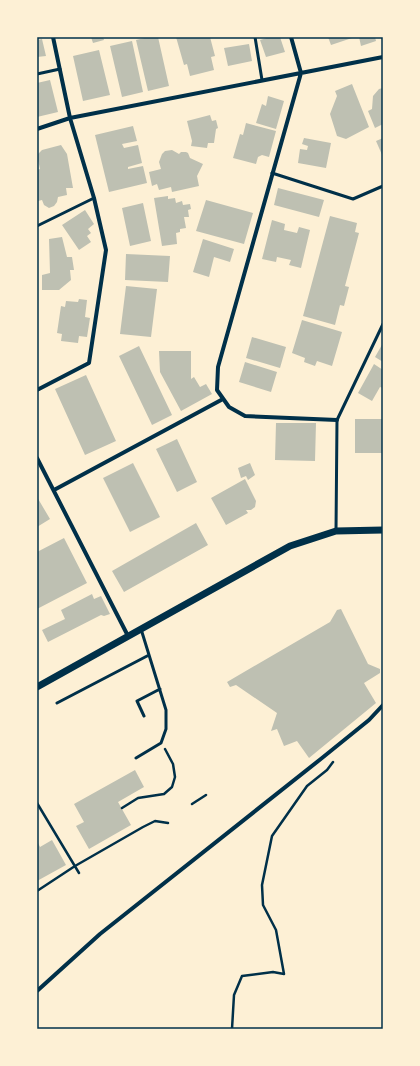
<svg xmlns="http://www.w3.org/2000/svg" width="420" height="1066" font-family="Jost,sans-serif">
<style>
.building{fill:#bec0b2}
.lines{fill:none;stroke-linecap:round;stroke-linejoin:round}
.path{stroke:#003049;stroke-width:2.5}
.service{stroke:#003049;stroke-width:3}
.minor{stroke:#003049;stroke-width:4}
.tertiary{stroke:#003049;stroke-width:7}
.neatline{fill:none;stroke:#003049;stroke-width:1.5}
</style>
<rect width="100%" height="100%" fill="#fdf0d5"/>
<!-- building -->
<path class="building" d="M91 37H103L104 40 93 43Z
M149 37H158L169 86 148 91 136 40Z
M176 37H210L215 56 211 57 214 70 190 76 187 64 184 65Z
M270 37H280L285 52 266 57 260 40Z
M328 37H355L331 45Z
M359 37H375L376 41 361 46Z
M42 39 46 56 37 57V40Z
M132 41 143 92 122 97 110 46Z
M249 44 252 61 228 66 224 48Z
M99 50 110 95 83 101 73 56Z
M50 80 58 112 37 117V83Z
M352 84 369 127 346 139 337 136 330 114 337 96 335 91Z
M383 88V124L375 128 368 111 372 109 373 96 379 89Z
M268 96 284 101 276 129 256 123 262 104 266 106Z
M210 115 212 121 216 120 218 128 216 129 214 143H208L207 148 191 146 192 141 187 121Z
M246 123 276 131 269 157 262 155 258 157 256 164 233 158 240 134 243 135Z
M133 126 137 141 122 144 124 148 138 145 142 163 128 167V169L143 166 147 183 109 192 95 135Z
M304 138 331 143 326 168 298 163 300 149 307 150 308 146 302 144Z
M383 138V157L376 141Z
M61 145 67 154 73 188H66L67 195 58 197 57 202 54 206 49 208 44 205 42 200 38 201 37 170 40 169 37 155 42 150Z
M172 150 179 154 181 152H186L188 153 190 158 203 164 197 176 199 186 172 192 171 187 159 190 157 184 152 186 149 172 161 169 159 162 162 154 165 151Z
M278 188 324 200 319 217 274 205Z
M168 196V199L175 198 176 203 182 201 183 205 190 204 191 209 188 210 189 217H184L186 228 180 229V232L176 233 177 244 162 246 154 198Z
M206 200 253 213 244 244 196 231Z
M143 203 151 241 130 246 122 208Z
M85 210 94 224 88 229 91 233 87 236 91 242 79 250 62 225Z
M330 216 357 223 355 232 359 233 345 286 349 287 344 306 340 305 335 325 303 316Z
M272 220 285 224 284 230 297 233 299 227 310 230 301 268 289 265 291 260 277 257 276 262 262 259Z
M62 237 67 257H72L74 270H70L71 280 59 290H42V275L50 273 49 239Z
M203 239 234 249 230 262 214 257 209 277 193 272Z
M126 254 170 256 168 282 125 280Z
M126 286 157 289 151 337 120 334Z
M79 299 87 300 85 317 90 318 87 337 79 336 78 343 61 341 62 334 57 333 61 306 65 307 66 301 78 302Z
M302 320 342 332 332 366 317 361 315 366 304 362 305 358 292 353Z
M252 337 286 347 280 368 246 358Z
M383 343V362L375 357Z
M139 346 172 415 152 425 119 356Z
M159 351H191V379L194 377 200 387 206 384 212 394 181 411 160 372Z
M245 362 277 372 271 392 239 382Z
M374 364 383 370V388L380 387 372 401 358 393Z
M86 375 116 441 85 455 55 389Z
M355 419H383V453H355Z
M276 423H316L315 461 275 460Z
M177 439 197 482 177 492 156 449Z
M133 463 160 517 130 532 103 478Z
M250 463 255 475 248 480 246 476 241 478 238 468Z
M245 479 256 501 255 507 251 510H246L248 513 226 525 211 498Z
M37 497 50 519 37 527Z
M196 523 208 545 124 592 112 571Z
M64 538 87 583 37 609V552Z
M92 594 94 599 101 596 110 614 104 616 101 615 48 642 42 630 65 619 61 610Z
M341 609 368 664 380 669V673L364 683 376 703 309 758 297 741 284 746 277 729 271 731 277 713 236 685 230 687 227 682 330 622 337 610Z
M135 770 144 787 118 802 131 825 89 849 76 826 84 822 74 804Z
M52 840 66 865 37 881V841L40 847Z"/>
<g class="lines">
<!-- path -->
<path class="path" d="M37 803 79 873
M192 804 206 795
M122 808 138 798 164 794 172 787 175 777 173 764 165 749
M37 891 75 866 143 827 155 821 168 823
M232 1029 234 995 242 976 273 972 284 974 276 930 263 905 262 885 272 836 307 786 327 770 333 762"/>
<!-- service -->
<path class="service" d="M255 37 262 80
M37 74 60 69
M272 173 353 199 383 186
M37 226 94 198
M336 531 337 420 383 324
M57 703 149 655
M144 716 137 701 160 689
M136 758 161 743 166 729V710L141 629"/>
<!-- minor -->
<path class="minor" d="M291 37 301 73 218 367 217 390 229 407 245 416 337 420
M37 129 70 118 383 57
M37 390 89 363 106 250 94 198 70 118 53 37
M37 458 128 636
M54 490 223 399
M37 991 100 934 322 758 369 720 383 705"/>
<!-- tertiary -->
<path class="tertiary" d="M37 687 290 546 336 531 383 530"/>
</g>
<!-- border -->
<rect width="420" height="1066" fill="none" stroke="#fdf0d5" stroke-width="76"/>
<rect x="38" y="38" width="344" height="990" class="neatline"/>
</svg>
